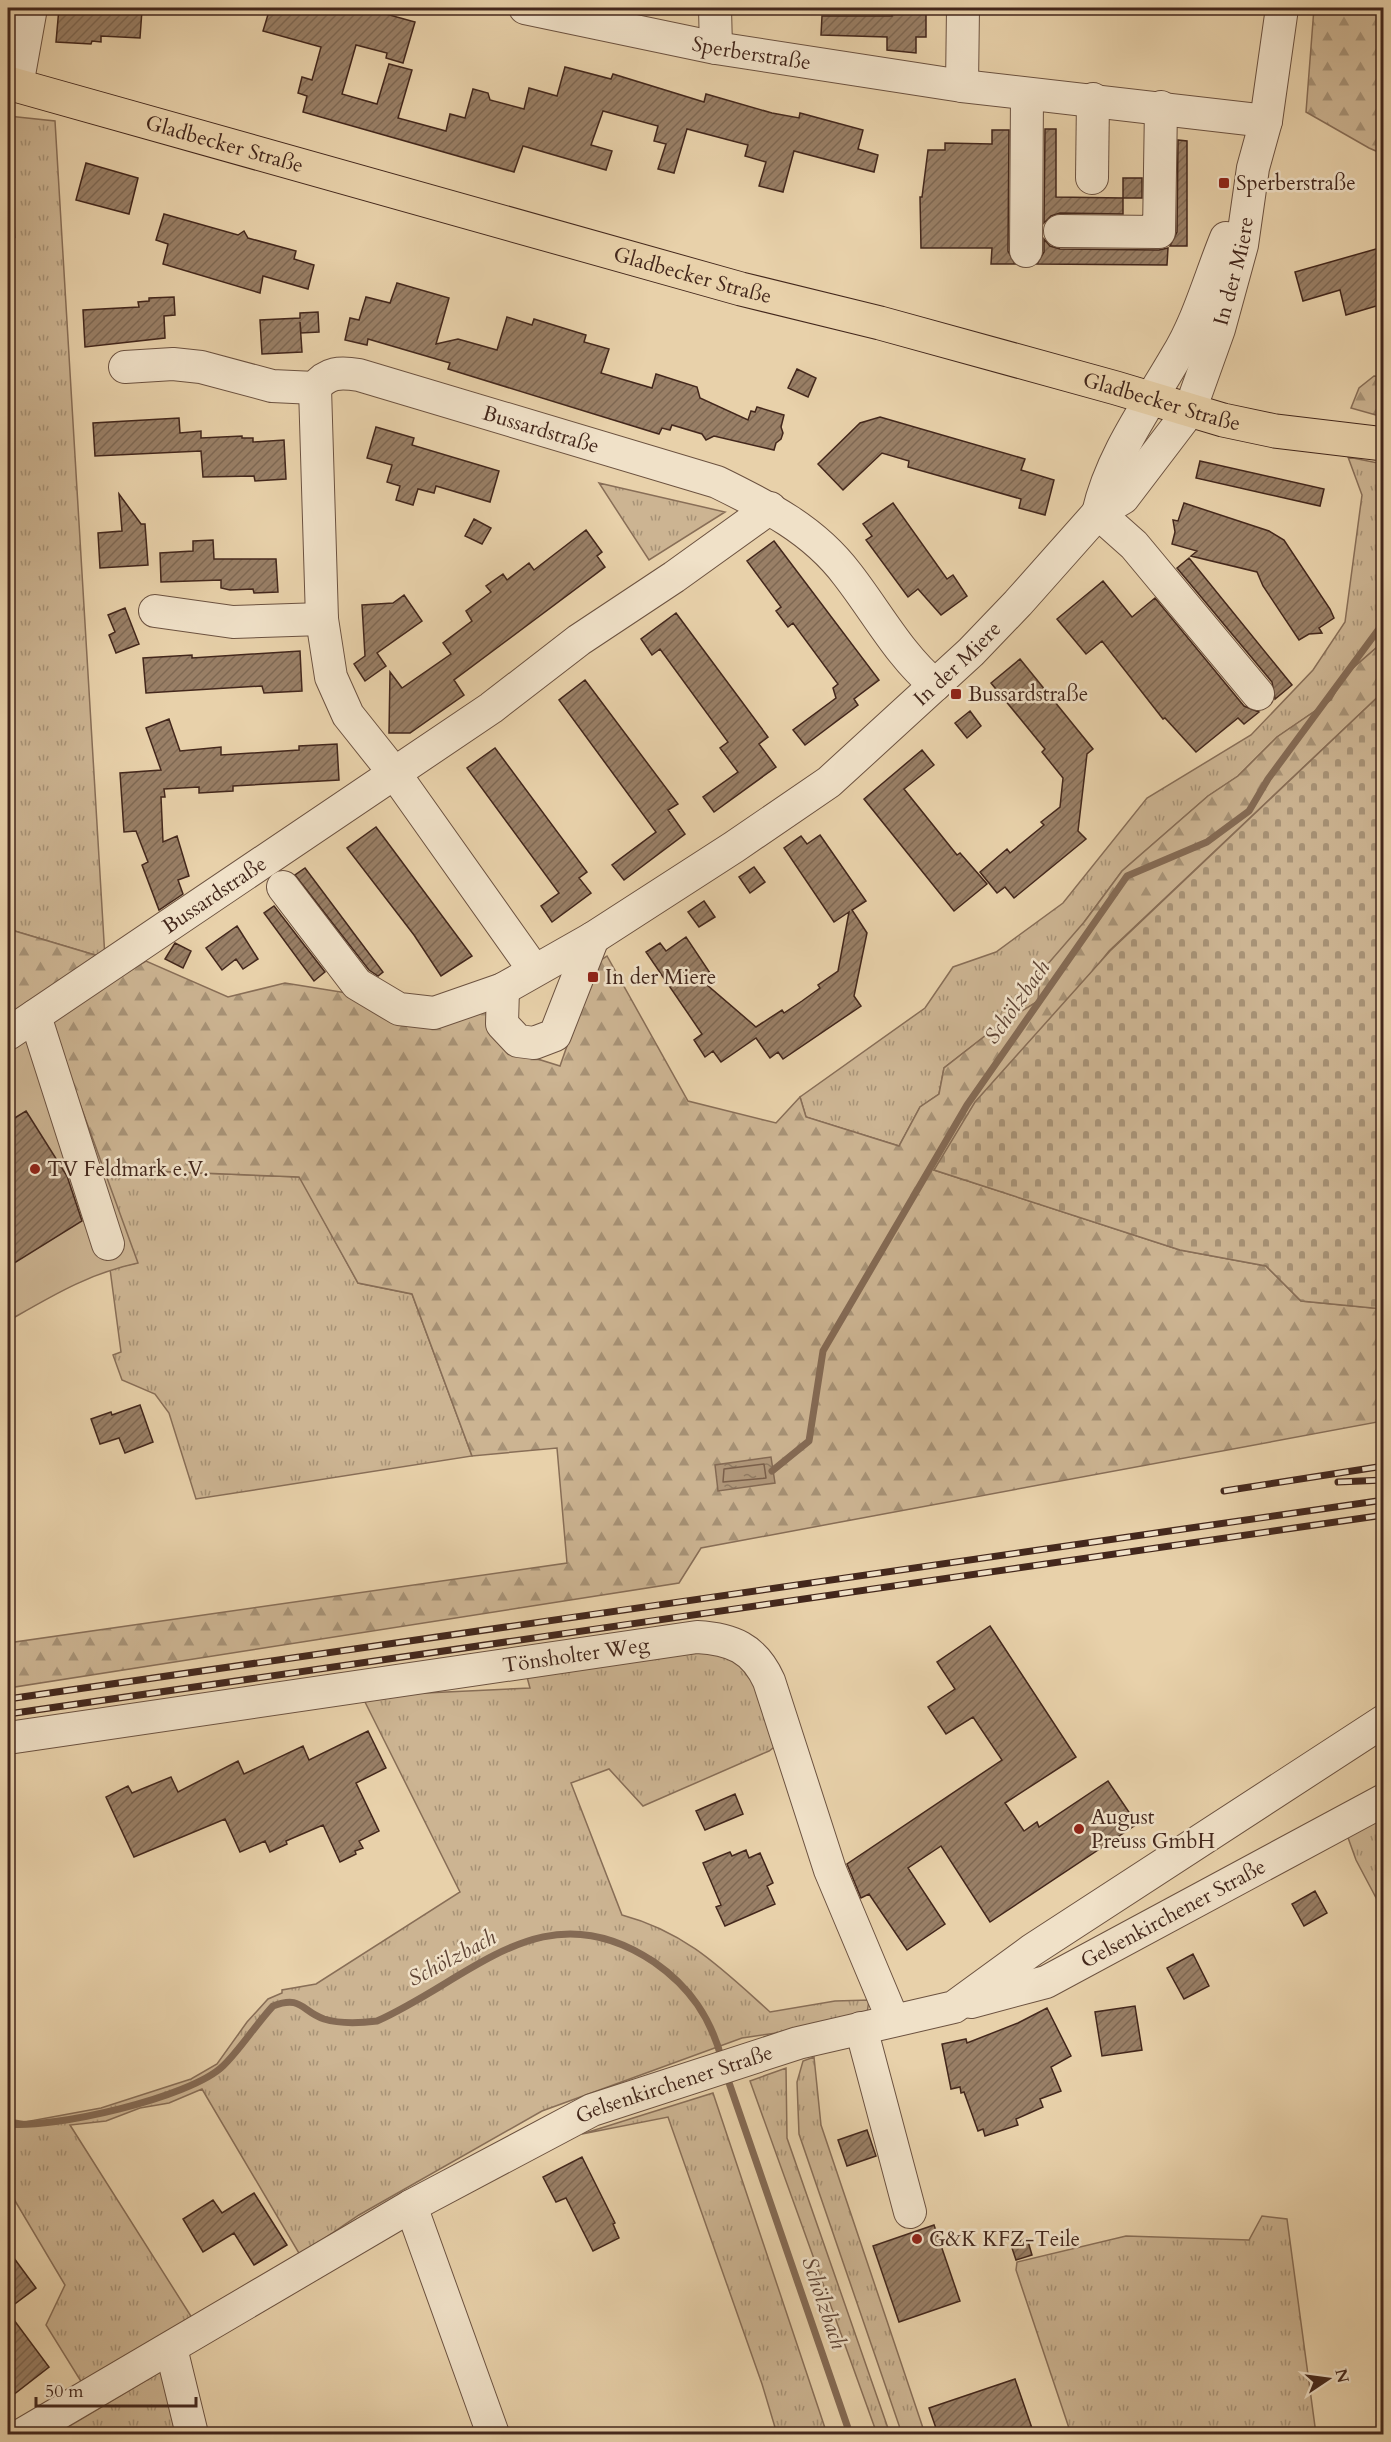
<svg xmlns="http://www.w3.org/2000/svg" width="1391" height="2442" font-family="Cardo,serif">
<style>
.grass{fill:url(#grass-tufts);stroke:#886e57;stroke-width:1.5}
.forest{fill:url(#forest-firs);stroke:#886e57;stroke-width:1.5}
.cemetery{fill:url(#cemetery-stones);stroke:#886e57;stroke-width:1.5}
.pitch{fill:#ccb492;stroke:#886e57;stroke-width:1.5}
.water{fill:url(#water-ripples);stroke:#846a54;stroke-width:1.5}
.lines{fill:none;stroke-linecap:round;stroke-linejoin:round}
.shore{stroke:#7a5f4b;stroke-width:1.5}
.stream{stroke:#846a54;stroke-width:7}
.building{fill:url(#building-hatch);stroke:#43271c;stroke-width:1.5}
.minor-casing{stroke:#6c5240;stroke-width:34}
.major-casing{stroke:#43271c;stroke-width:35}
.minor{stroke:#f0e1c8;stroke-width:32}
.major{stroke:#e8d1aa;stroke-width:33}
.rail-casing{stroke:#43271c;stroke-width:7}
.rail{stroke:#f0e1c8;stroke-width:4.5;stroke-dasharray:14;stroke-linecap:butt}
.poi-dot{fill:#8f2418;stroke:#f0e1c8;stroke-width:2}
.labels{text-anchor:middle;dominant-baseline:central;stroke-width:5;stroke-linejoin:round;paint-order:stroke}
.street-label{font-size:21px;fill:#43271c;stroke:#f0e1c8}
.poi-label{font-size:21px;fill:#43271c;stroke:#f0e1c8;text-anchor:start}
.water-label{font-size:22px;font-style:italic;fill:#5e4334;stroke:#f0e1c8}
</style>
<defs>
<pattern id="grass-tufts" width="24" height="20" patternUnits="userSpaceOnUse" patternTransform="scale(1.5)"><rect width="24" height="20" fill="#ccb492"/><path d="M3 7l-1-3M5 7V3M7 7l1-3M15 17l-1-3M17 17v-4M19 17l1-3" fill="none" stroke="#a79276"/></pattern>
<pattern id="forest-firs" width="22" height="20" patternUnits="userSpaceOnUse" patternTransform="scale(1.5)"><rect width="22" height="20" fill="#ccb492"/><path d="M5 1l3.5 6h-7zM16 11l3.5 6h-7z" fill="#a79276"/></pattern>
<pattern id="cemetery-stones" width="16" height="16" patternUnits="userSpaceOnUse" patternTransform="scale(1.5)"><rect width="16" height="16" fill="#ccb492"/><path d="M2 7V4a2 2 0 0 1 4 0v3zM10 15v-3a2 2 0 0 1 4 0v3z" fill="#a79276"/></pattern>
<pattern id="water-ripples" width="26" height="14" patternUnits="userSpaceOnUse" patternTransform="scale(1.5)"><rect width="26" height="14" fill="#b0977a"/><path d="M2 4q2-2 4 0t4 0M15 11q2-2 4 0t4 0" fill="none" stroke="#917b63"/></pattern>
<pattern id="building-hatch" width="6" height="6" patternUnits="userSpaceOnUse" patternTransform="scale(1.5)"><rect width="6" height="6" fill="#997f66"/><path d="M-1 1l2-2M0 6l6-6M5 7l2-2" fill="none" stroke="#7e6853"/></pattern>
</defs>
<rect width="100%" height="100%" fill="#e8d1aa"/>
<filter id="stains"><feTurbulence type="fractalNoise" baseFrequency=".00333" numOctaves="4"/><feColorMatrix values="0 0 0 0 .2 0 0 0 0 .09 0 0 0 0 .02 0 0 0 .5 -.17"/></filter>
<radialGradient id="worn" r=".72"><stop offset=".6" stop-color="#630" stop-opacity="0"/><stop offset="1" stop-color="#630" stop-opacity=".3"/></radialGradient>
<!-- grass -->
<path class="grass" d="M8 116 55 121 105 958 8 929V234L14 237Z
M1348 457 1383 464V642L1345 675 1331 700 1277 737 1238 776 1208 796 1122 871 1085 921 1039 1001 999 1025 944 1068 939 1094 920 1107 899 1146 806 1117 800 1097 925 1008 953 967 996 952 1063 903 1147 798 1251 735 1313 670 1345 622 1362 495Z
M599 483 725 512 649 560Z
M103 1169 300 1177 358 1283 412 1294 472 1456 196 1499 169 1413 155 1394 122 1380 113 1355 121 1352 110 1269 137 1263Z
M700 1645 738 1652 782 1741 769 1751 643 1806 609 1769 571 1783 622 1915C686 1932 722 1969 770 2012L835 2001 869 2000 866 2020 742 2038 542 2111 359 2215 300 2255 202 2089 169 2103 140 2108 106 2121 70 2125 194 2321 82 2383 46 2325 65 2285 8 2189V2119L25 2122 101 2108 191 2079 217 2064 247 2022 268 1999 282 1993V1990L316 1984 460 1892 362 1696 530 1688 527 1677Z
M1383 1810V1911L1356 1860 1346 1832Z
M814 2057 821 2125 925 2434H902L799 2134 797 2082 803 2061Z
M786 2068 787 2138 890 2434H877L750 2081Z
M713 2093 827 2434H777L762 2384 668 2117 582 2134Z
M1262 2216 1287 2219 1316 2434H1071L1016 2270 1017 2262 1126 2236 1249 2240Z
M167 2368 183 2434H56Z"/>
<!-- forest -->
<path class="forest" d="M1314 8H1383V154L1369 148 1306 112Z
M8 129 15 237 8 234Z
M1374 376 1383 377V417L1351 408 1359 388Z
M1383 642V692L1109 951 934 1170 1180 1250 1266 1266 1301 1301 1383 1309V1421L701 1548 679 1583 8 1688V1643L567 1563 557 1448 472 1456 412 1294 358 1283 299 1177 103 1169 49 1019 146 961 228 997 285 983 415 1004 483 1007 509 1050 560 1066 596 963 607 956 688 1101 776 1123 800 1097 806 1117 899 1146 920 1107 939 1094 944 1068 999 1025 1038 1001 1040 973 1085 921 1122 871 1208 796 1238 776 1277 737 1331 700 1345 675Z
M8 929 105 958 8 1020Z"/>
<!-- cemetery -->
<path class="cemetery" d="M1383 692V1309L1301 1301 1266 1266 1180 1250 934 1170 975 1102 1110 951Z"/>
<!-- pitch -->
<path class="pitch" d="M49 1019 138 1263C89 1273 50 1297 8 1321V1049Z"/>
<!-- water -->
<path class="water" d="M771 1457 775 1483 718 1491 715 1465Z"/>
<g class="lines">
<!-- shore -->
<path class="shore" d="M764 1464 766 1478 723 1482 724 1469Z"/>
<!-- stream -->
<path class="stream" d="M772 1471 809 1441 823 1351 967 1105 1127 876 1207 842 1249 811 1268 779 1384 622
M726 2074 850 2434
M8 2124C52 2129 190 2098 223 2066 239 2051 257 2023 273 2006 302 1995 301 2011 324 2019 340 2024 361 2023 377 2021 473 1978 544 1888 654 1962 690 1987 711 2018 722 2060"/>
</g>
<!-- building -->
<path class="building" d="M59 8 142 10 140 38 101 36V42L92 41 91 44 56 42Z
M270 8H376L375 11 415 22 403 63 386 58 387 53 356 45 342 94 377 104 389 64 412 70 398 118 446 131 450 114 465 118 473 89 488 93 490 100 524 109 529 88 557 96 565 67 611 79 613 74 704 102 706 94 772 113 799 118 800 113 863 130 858 149 878 155 874 172 794 151 783 192 759 186 766 162 745 156 748 145 687 129 674 173 658 169 666 144 654 141 658 126 603 111 591 145 612 151 606 170 523 146 514 172 303 112 307 96 298 93 302 77 312 80 321 47 263 31Z
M892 8H926V37H916V53L887 50V37L821 35 822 16H892Z
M1045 129H1056V197L1123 198V214L1060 213 1051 216 1044 223Z
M992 130H1009L1008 251 1015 264H991L992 248H921L920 197H922L928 150H945V143L992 144Z
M1178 140 1187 141V246H1170L1177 232Z
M86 163 138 178 129 214 76 200Z
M1123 178H1142V198H1123Z
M164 214 238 235 244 231 248 238 296 251 294 259 314 265 308 289 263 276 260 293 163 264 168 244 156 240Z
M1044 239 1050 246 1060 249 1159 250 1168 248 1167 265 1037 264 1044 252Z
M1383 247V304L1346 315 1340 290 1303 301 1295 272Z
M397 283 449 298 436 344 458 339 497 350 507 317 532 325 534 319 586 335 584 342 609 349 601 373 652 388 656 374 697 387 700 398 748 420 751 411 755 412 757 407 784 415 781 427 783 433 781 439 776 443 774 450 714 436 706 440 702 434 672 425 670 430 662 428 659 434 448 369 450 363 368 339 367 345 345 340 350 318 359 320 366 297 390 303Z
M174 297 175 315 164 316 165 338 85 347 83 310 139 307 138 302 149 301V298Z
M318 312 319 332 301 333 300 322 302 352 262 354 260 320 300 318V313Z
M797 369 816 378 808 397 788 388Z
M880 417 1025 459 1021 470 1054 480 1045 515 1019 508 1021 499 908 467 909 461 882 453 843 490 818 464 860 423Z
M179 418 180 433 201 431V438L242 436V438H253V442L284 440 286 479 255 481 254 476 203 477 201 451 95 456 93 423Z
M376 427 414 438 412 445 499 471 490 502 436 486 434 493 418 489 413 505 396 500 400 486 387 482 392 465 367 458Z
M1200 461 1324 489 1320 506 1196 478Z
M119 494 141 524H145L148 565 100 568 98 533 122 531Z
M893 503 947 579 953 575 967 596 941 615 918 589 908 597 866 540 872 536 863 524Z
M1184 503 1269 531 1284 540 1330 609 1334 618 1319 628 1322 633 1309 634 1299 640 1263 586 1257 572 1191 556 1197 551 1172 544 1175 532 1173 520 1178 521Z
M474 519 491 528 482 544 465 536Z
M586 530 602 552 597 556 605 567 454 680 464 695 410 733H389L390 672 402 688 451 654 443 643 472 621 466 611 491 592 486 586 503 574 507 580 529 563 534 570Z
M213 540 214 559H276L278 592 254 593 253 589 230 590 221 588V580L161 582 160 553 193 551V541Z
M774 541 879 680 854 699 858 705 805 745 793 730 836 698 833 688 838 684 793 623 788 627 776 611 781 607 747 561Z
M1189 558 1292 685 1275 699 1272 682 1177 568Z
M1103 581 1132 617 1155 598 1244 706 1259 712 1244 724 1238 718 1196 752 1165 718 1163 719 1102 641 1086 654 1057 619Z
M404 595 422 621 377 653 386 666 365 681 354 664 365 656 362 605 393 603Z
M125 608 139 644 116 653 109 635 115 632 108 615Z
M676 613 768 737 759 744 776 767 714 812 703 797 738 772 720 748 728 742 660 649 652 655 641 639Z
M300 651 302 691 264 693 262 686 146 693 143 658 192 655V658Z
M1020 659 1093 749 1087 754 1078 831 1086 839 1014 898 1005 887 997 893 980 872 1007 849 1010 853 1044 825 1041 822 1060 807 1063 778 1042 752 1045 749 991 683Z
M585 680 678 804 668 810 685 834 624 880 612 865 656 832 559 700Z
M970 711 981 726 967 738 955 723Z
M169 719 180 751 221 747V755L299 750V746L337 744 339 780 233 786V791L199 793V787L164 789 165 797H161L163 842 177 836 189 876 178 880 183 894 159 910 142 865 148 862 136 831 124 832 120 773 161 770 146 728Z
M495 748 587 872 579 878 591 893 552 922 541 906 559 893 467 768Z
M922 750 934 765 904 789 957 855 960 853 987 884 954 911 864 799Z
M376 827 472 956 441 976 414 935 347 848Z
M820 835 866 901 852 910 867 933 854 996 861 1006 783 1059 778 1052 770 1058 756 1038 721 1062 713 1051 705 1057 694 1040 702 1034 646 952 660 943 666 951 686 937 714 979 706 984 756 1027 782 1010 784 1013 802 1001 820 988 818 985 838 971 849 912 834 922 784 848 801 836 807 844Z
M754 867 765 882 750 893 739 877Z
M305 868 383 972 378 976 369 970 295 875Z
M704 901 715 917 699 927 688 912Z
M274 906 325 972 314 981 264 913Z
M237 926 258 959 243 969 236 959 222 970 206 948Z
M175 943 191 951 183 968 165 959Z
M26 1111 67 1176 82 1221 8 1267V1122Z
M140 1405 153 1442 125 1453 119 1438 100 1444 91 1419 111 1412 112 1415Z
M990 1626 1076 1757 1005 1803 1024 1831 1037 1822 1039 1827 1108 1781 1137 1824 990 1922 941 1846 908 1868 945 1924 907 1950 869 1894 861 1898 847 1864 1002 1760 973 1717 946 1734 928 1707 955 1689 937 1662Z
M368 1731 386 1768 356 1783 379 1831 359 1841 363 1848 355 1851 356 1854 340 1862 323 1825 286 1841 287 1844 270 1852 265 1841 240 1852 225 1819 134 1857 106 1797 128 1786 132 1793 171 1777 178 1792 238 1761 244 1774 303 1746 309 1760Z
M735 1794 743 1814 705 1830 696 1811Z
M746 1850 749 1858 760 1853 773 1883 767 1886 775 1904 725 1926 716 1907 721 1905 703 1863 730 1852 732 1856Z
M1315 1891 1327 1913 1304 1926 1292 1904Z
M1193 1954 1209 1986 1184 1999 1167 1968Z
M1135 2006 1142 2050 1102 2056 1095 2012Z
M1047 2008 1071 2056 1051 2067 1061 2091 1040 2099 1043 2107 1016 2119 1018 2125 985 2136 983 2129 978 2131 964 2092 961 2093 960 2087 951 2089 942 2044 966 2039 967 2043 1018 2023Z
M867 2130 876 2156 847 2166 838 2140Z
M582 2157 615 2223 613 2224 619 2238 593 2251 566 2198 556 2202 543 2177Z
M254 2193 287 2245 254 2265 234 2233 203 2252 183 2219 213 2200 222 2213Z
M934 2225 960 2301 899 2322 873 2246Z
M1027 2238 1032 2255 1016 2260 1011 2245Z
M8 2250 36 2288 8 2309Z
M8 2312 49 2367 8 2399Z
M1015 2379 1034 2434H938L929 2408Z"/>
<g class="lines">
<defs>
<g id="minor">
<path id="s1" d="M525 8 716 48 962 86 1266 121"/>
<path d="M715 8 716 48"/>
<path d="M17 86 31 8"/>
<path d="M962 86 963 8"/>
<path d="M1092 178 1093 99"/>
<path d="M1060 231 1159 232 1161 107"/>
<path d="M1026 251 1027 94"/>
<path d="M125 367 173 364 201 367 272 386 315 388"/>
<path d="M1098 513C1111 456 1147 407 1176 357 1198 322 1210 277 1226 238"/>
<path d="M1098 513 1134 545 1258 694"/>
<path d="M155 611 233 622 322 619"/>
<path id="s2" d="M283 887 357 984 399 1009 434 1013 503 989 593 938 734 847 829 782 971 652 1018 603 1098 513 1123 498 1190 410 1219 329 1242 245 1253 168 1266 121 1282 8"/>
<path id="s3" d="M534 970 395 774 348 715 331 677 322 619 315 388C327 372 340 372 359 375L717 482C766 506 813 529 847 574 876 611 899 655 935 685"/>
<path d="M503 989 502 1024 518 1041 534 1043 555 1035 593 938"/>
<path d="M35 1016 108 1244"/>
<path id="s4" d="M8 1034 491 708 579 640 674 577 770 508"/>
<path id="s5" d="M8 1738 697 1637C732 1639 754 1648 769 1681L830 1870 893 2020"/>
<path id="s6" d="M971 2002 1046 1982 1384 1800"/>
<path d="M861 2028 910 2212"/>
<path d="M411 2206 493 2434"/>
<path d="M171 2348 192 2434"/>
<path id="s7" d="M23 2434 411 2206 592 2110 798 2043 954 2007 1032 1950 1384 1721"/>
</g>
<g id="major">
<path id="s8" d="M8 83 741 289 880 323 1116 388 1223 420 1275 431 1384 444"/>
</g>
</defs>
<!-- minor casing -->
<use href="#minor" class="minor-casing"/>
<!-- major casing -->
<use href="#major" class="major-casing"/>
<!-- minor -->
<use href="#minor" class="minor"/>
<!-- major -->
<use href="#major" class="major"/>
<defs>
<path id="rail" d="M1338 1482 1384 1480
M1224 1491 1384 1466
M8 1699 1384 1500
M8 1714 1384 1515"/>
</defs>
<!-- rail casing -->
<use href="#rail" class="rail-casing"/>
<!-- rail -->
<use href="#rail" class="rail"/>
</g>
<!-- markers -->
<g class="poi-dot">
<rect x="1218" y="177" width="12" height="12" rx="3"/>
<rect x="950" y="688" width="12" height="12" rx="3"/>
<rect x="587" y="971" width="12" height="12" rx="3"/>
<circle cx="35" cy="1169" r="6"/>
<circle cx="1079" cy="1829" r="6"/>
<circle cx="917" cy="2239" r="6"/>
</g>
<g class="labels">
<!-- street labels -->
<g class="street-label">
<text stroke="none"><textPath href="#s1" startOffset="231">Sperberstraße</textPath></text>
<text stroke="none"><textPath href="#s8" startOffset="225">Gladbecker Straße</textPath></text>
<text stroke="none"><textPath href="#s2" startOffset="1332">In der Miere</textPath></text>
<text stroke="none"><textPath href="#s8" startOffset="711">Gladbecker Straße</textPath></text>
<text stroke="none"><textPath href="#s8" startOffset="1197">Gladbecker Straße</textPath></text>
<text stroke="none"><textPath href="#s3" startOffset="886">Bussardstraße</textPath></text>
<text stroke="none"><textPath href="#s2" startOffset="840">In der Miere</textPath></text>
<text stroke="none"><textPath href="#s4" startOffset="249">Bussardstraße</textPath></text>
<text stroke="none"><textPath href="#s5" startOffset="574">Tönsholter Weg</textPath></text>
<text stroke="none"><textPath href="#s6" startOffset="222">Gelsenkirchener Straße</textPath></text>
<text stroke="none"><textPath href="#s7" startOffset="741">Gelsenkirchener Straße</textPath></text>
</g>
<!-- poi labels -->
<g class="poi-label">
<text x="1236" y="183">Sperberstraße</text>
<text x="968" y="694">Bussardstraße</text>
<text x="605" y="977">In der Miere</text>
<text x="47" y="1169">TV Feldmark e.V.</text>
<text x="1091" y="1817">August<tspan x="1091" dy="24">Preuss GmbH</tspan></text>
<text x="929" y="2239">G&amp;K KFZ-Teile</text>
</g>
<!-- water labels -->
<g class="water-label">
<text transform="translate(1017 1002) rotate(-55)">Schölzbach</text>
<text transform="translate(452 1958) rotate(-28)">Schölzbach</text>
<text transform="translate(824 2303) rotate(71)">Schölzbach</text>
</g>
</g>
<!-- margin -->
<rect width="1391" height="2442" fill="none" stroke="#e8d1aa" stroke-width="30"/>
<rect x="9" y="9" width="1373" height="2424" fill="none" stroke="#43271c" stroke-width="3"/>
<rect x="15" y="15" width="1361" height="2412" fill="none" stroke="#43271c" stroke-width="1.5"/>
<!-- north arrow -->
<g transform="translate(1328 2379) rotate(77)" stroke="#f0e1c8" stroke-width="4.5" paint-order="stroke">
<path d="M0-4.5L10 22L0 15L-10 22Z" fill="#43271c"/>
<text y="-9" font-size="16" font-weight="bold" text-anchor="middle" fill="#43271c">N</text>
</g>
<!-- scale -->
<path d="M36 2397v9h160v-9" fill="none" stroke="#43271c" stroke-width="3"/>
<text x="45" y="2397" font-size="18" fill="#43271c" stroke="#f0e1c8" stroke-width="4.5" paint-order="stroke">50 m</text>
<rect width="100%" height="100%" filter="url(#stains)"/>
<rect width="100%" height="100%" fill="url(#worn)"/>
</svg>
